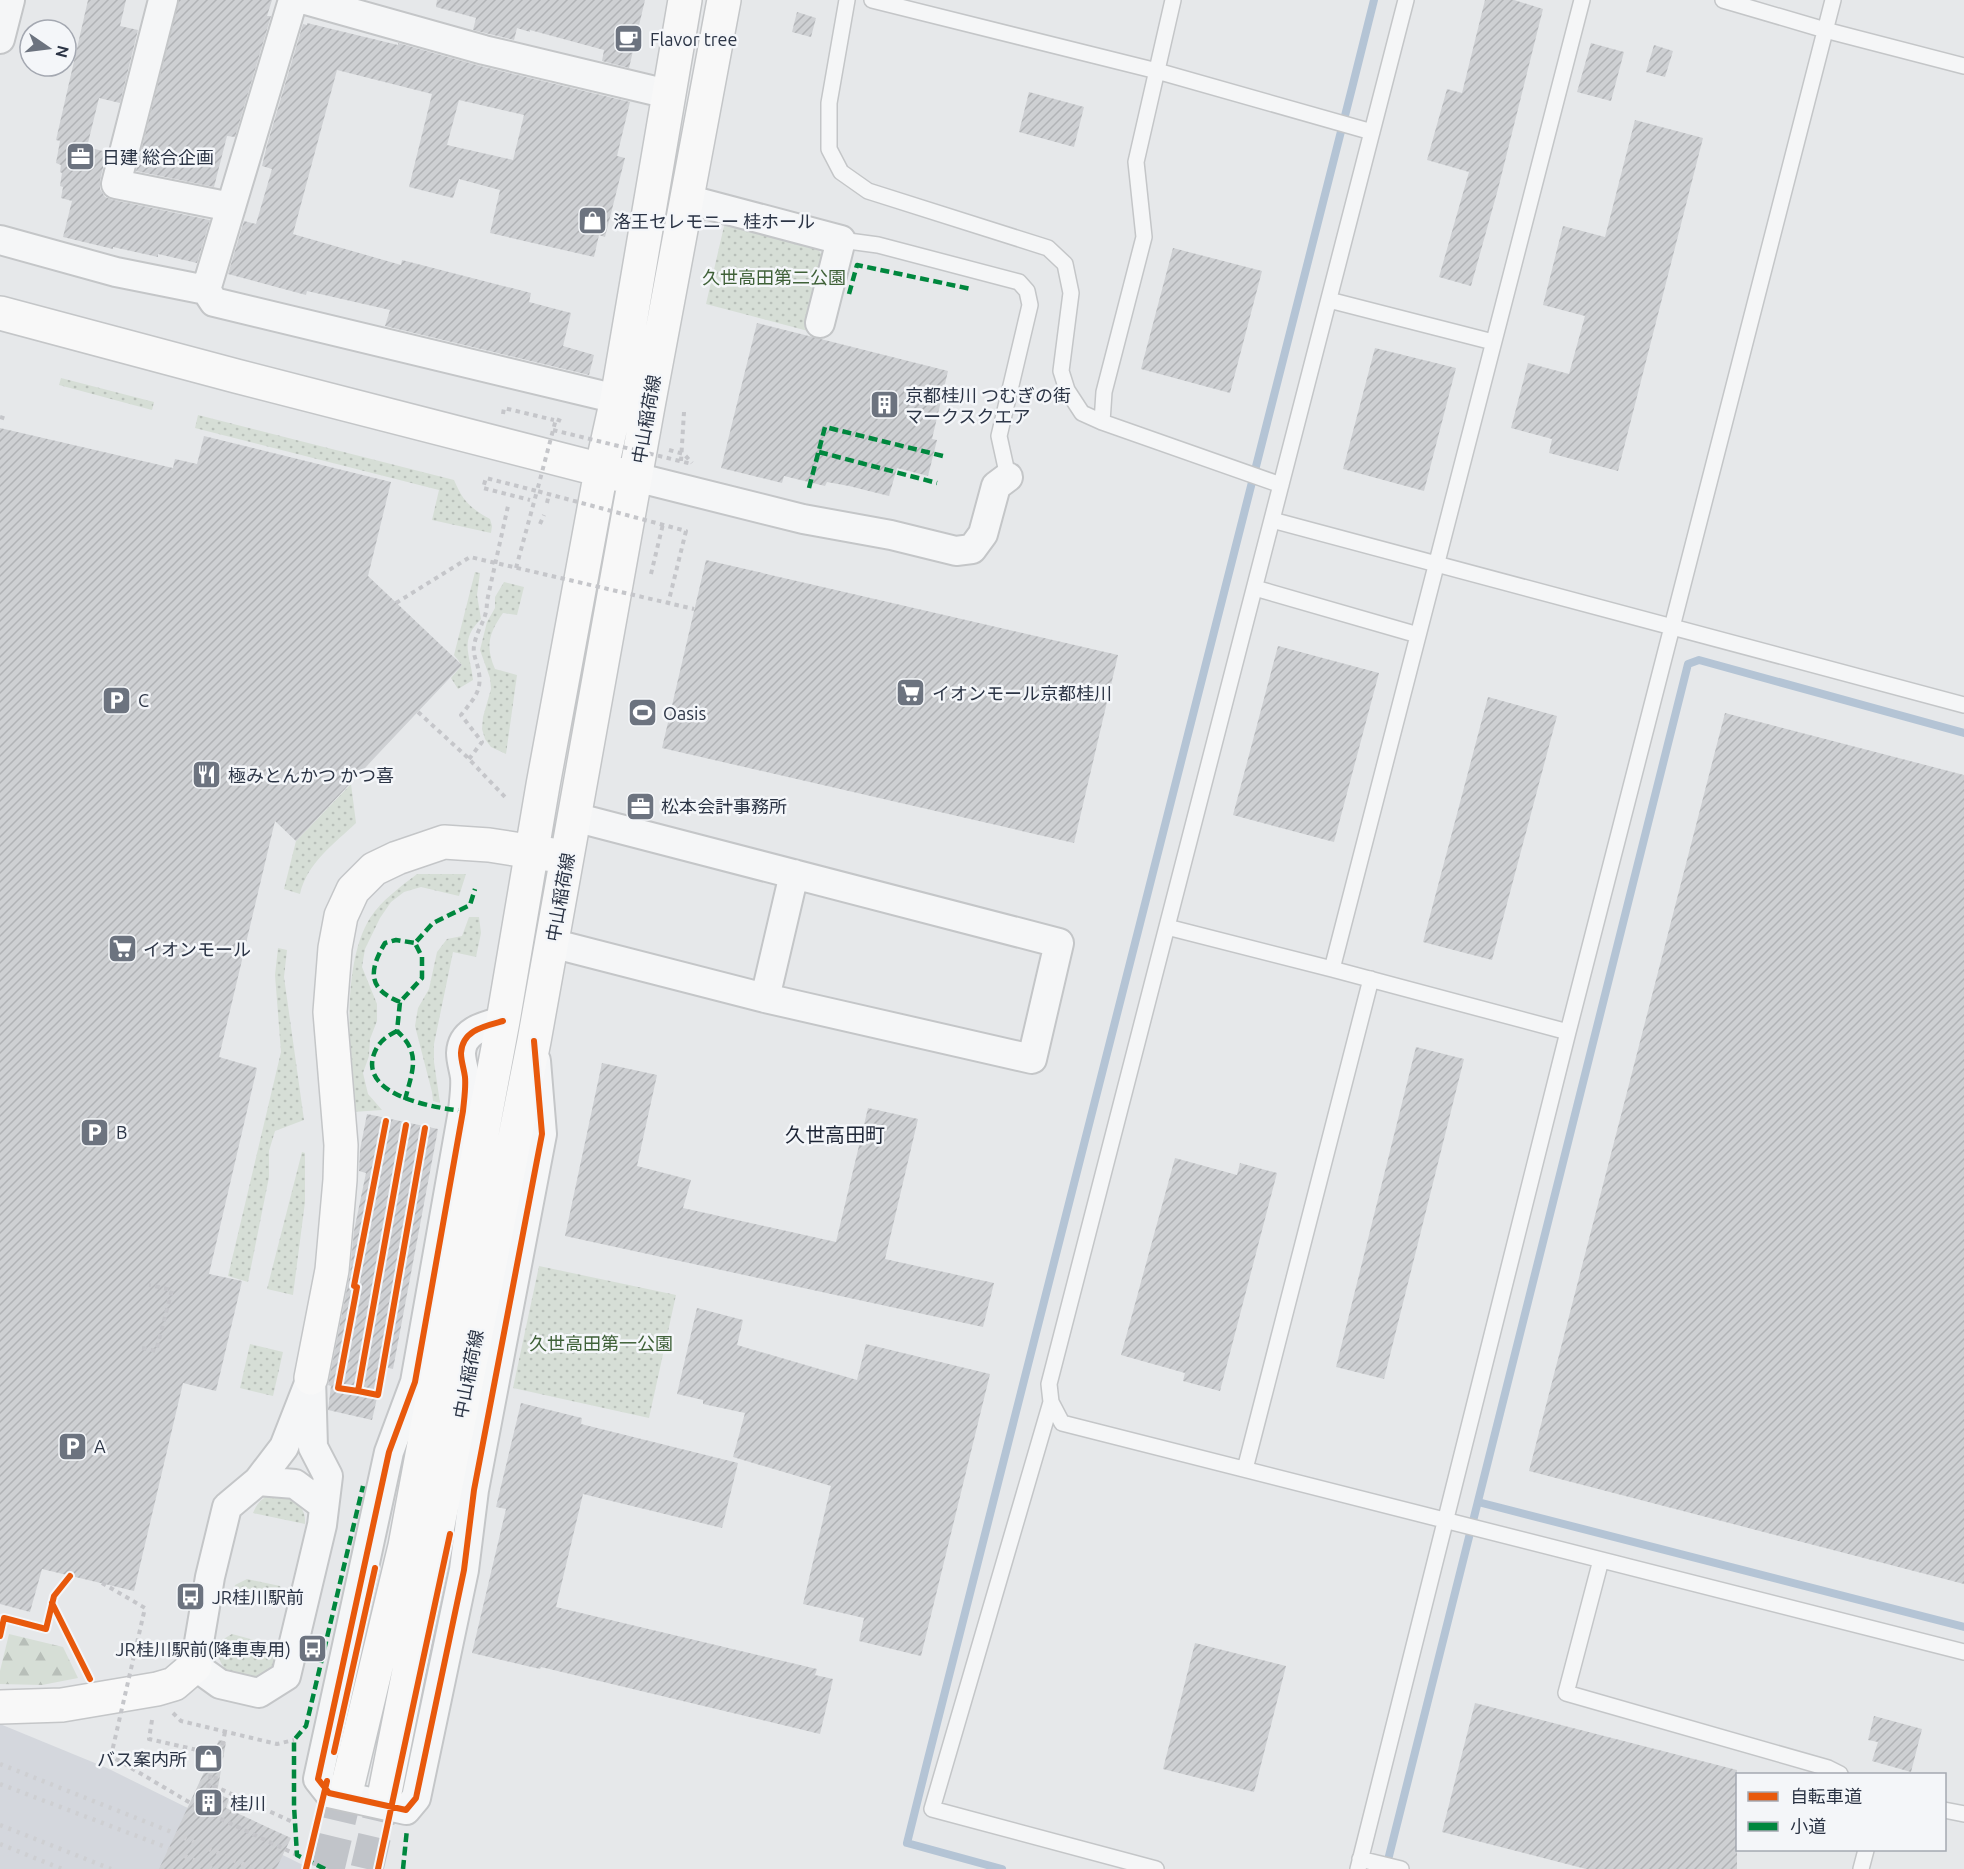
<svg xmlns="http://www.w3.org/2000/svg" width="1964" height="1869" font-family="Ubuntu,'Noto Sans JP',sans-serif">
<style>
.built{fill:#d4d7dd}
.grass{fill:url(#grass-dots)}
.forest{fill:url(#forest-firs)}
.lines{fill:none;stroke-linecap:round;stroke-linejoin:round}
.stream{stroke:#b4c4d5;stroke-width:8}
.building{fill:url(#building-hatch);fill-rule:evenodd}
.secondary-tunnel{stroke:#c1c4c9;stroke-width:33;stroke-dasharray:33 16;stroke-linecap:butt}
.lane-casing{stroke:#c4c6c8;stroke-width:18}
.street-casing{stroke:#c4c6c8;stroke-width:32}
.secondary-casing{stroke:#c4c6c8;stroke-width:36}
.path{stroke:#c5c6ca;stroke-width:4;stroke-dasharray:4.5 4.5;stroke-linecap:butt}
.lane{stroke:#f5f6f7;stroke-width:15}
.street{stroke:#f5f6f7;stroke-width:28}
.secondary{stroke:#f8f8f8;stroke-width:33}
.rail{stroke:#cecfd2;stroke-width:4.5;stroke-dasharray:3 6;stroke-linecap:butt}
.path-bridge{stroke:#c5c6ca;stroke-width:4;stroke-dasharray:4.5 4.5;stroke-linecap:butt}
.quiet{stroke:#00873e;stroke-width:4.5;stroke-dasharray:9 4.5;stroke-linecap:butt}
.cycleway-casing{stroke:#f4f6f9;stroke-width:10}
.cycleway{stroke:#e8590c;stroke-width:6}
.labels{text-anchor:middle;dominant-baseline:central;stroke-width:5;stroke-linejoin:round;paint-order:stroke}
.poi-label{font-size:18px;fill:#2b3445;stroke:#f4f6f9;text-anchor:start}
.park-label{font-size:18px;fill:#3f6138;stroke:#f4f6f9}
.street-label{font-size:18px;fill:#2b3445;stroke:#f4f6f9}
.neighbourhood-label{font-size:20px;fill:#1d2536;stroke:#f4f6f9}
</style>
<defs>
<pattern id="grass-dots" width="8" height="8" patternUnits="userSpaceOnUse" patternTransform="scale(1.5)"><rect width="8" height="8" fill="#d6ded6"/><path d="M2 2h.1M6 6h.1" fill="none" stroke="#b8bfb9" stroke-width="1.8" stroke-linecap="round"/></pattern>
<pattern id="forest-firs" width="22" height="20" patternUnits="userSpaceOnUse" patternTransform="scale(1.5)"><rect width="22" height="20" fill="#d6ded6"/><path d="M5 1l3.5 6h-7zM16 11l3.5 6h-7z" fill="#b8bfb9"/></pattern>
<pattern id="building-hatch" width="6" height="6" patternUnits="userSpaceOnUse" patternTransform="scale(1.5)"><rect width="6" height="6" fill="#ced0d3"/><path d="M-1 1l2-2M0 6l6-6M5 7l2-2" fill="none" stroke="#b1b3b6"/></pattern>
</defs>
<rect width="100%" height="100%" fill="#e6e8ea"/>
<!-- built -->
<path class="built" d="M0 1724 107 1768 311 1869H0Z"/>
<!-- grass -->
<path class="grass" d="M725 222 815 243 825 261 808 331 706 304Z
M61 378 154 402 152 410 59 385Z
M198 415 454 480C463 501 470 508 490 519L492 526 491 533 432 520 439 490 195 428Z
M475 572 480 573 477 595 481 619C459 641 470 653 473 680L458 689 451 678 462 665 454 655Z
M504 582 524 587 517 615 503 613C489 633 485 646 495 669L517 675 506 754 491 747 485 739 482 729 483 717 491 689 490 678 480 650 487 622 495 608V597Z
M351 784 356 823C334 844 307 863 300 894L284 889 296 841Z
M417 874H466L459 896 421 887 404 892 391 902 380 918 365 949 362 967 377 1004V1021L370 1039 369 1056 363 1073 368 1094 382 1110 353 1112C351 1056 340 967 370 918 382 900 400 887 417 874Z
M469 917H479L481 933 476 957 453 952 434 1044V1062L440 1103 433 1101 432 1092 415 1026 418 1008 429 989 437 952 447 939 462 936Z
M278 948 287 950 284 977 304 1120 275 1131 269 1151V1177L248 1282 228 1276 281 1052 275 975Z
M302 1152 305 1153V1202L293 1295 267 1289Z
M539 1266 676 1295 649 1418 513 1388Z
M250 1344 283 1352 273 1396 240 1388Z
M271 1494 289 1495C299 1504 306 1510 305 1524L253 1513C257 1503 262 1498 271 1494Z
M247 1579 280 1586 286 1597 287 1605 233 1593 235 1585Z
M232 1634 272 1645 277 1658 276 1665 261 1677 241 1682C224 1670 215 1663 220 1641Z"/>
<!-- forest -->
<path class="forest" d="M9 1634 63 1647 78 1678 42 1685 0 1684V1671Z"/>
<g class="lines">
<!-- stream -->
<path class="stream" d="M1478 1502 1964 1627
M1386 1868 1688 664 1699 660 1964 733
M1002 1869 907 1843C1060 1228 1221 615 1374 0"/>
</g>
<!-- building -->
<path class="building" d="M88 0H126L120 26 138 30 120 103 99 98 87 147 107 152 100 180V189L105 197 113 200 210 220 197 263 158 254V257L113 247V249L63 237 72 201 61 198 63 187 60 186 62 173 60 172 61 165 56 163 60 141 56 140Z
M179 0H272L267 16H271L235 137 227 136 214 187 136 171Z
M437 0H645L629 68 602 61 604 50 530 30V32L517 28 514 40 473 30 476 18 436 7Z
M1485 0H1514L1543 9 1498 189 1471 286 1439 277 1469 172 1427 160 1447 89 1462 93Z
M797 12 816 18 811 37 792 32Z
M307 23 398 45V43L480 66 630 102 617 156 625 158 605 237 599 235 594 257 490 233 500 190 459 179 453 198 409 187 432 94 337 70 293 234 401 265 402 260 531 293 529 302 571 313 563 346 594 355 589 375 385 326 390 310 307 291 306 295 228 274 244 221 256 224 272 169 262 166 267 145 303 24 307 25ZM459 100 524 115 513 160 447 145Z
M1591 43 1624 52 1611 101 1577 92Z
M1654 45 1673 51 1665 77 1646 72Z
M1029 92 1084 107 1074 147 1019 132Z
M1635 120 1703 138 1618 471 1549 453 1552 439 1511 428 1528 363 1569 374 1585 316 1543 305 1563 226 1605 237Z
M1173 248 1262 271 1230 393 1141 369Z
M757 323 948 371 932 439 937 440 928 476 897 468 889 496 849 486 827 482 825 486 784 476 782 483 721 468Z
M1375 348 1456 368 1424 491 1343 469Z
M0 428 173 468 175 459 197 464 204 436 391 482 368 576 462 665 296 841 275 821 219 1057 257 1068 209 1274 242 1281 216 1391 183 1383 134 1591 42 1569 30 1612 0 1604Z
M706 560 1118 655 1074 843 662 748Z
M1278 646 1379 673 1334 842 1233 815Z
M1488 697 1557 716 1492 960 1423 942Z
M1725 713 1964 775V1584L1529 1471Z
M1416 1047 1464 1059 1384 1379 1336 1367Z
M602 1063 657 1075 637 1166 691 1180 683 1208 836 1242 868 1108 918 1119 885 1259 994 1283 983 1327 565 1236Z
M367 1114 438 1129 393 1369 384 1367 372 1420 328 1410 331 1386 328 1385 350 1273 354 1231 366 1173 359 1171 360 1150Z
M1175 1158 1237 1175 1240 1163 1277 1173 1220 1391 1183 1381 1185 1373 1121 1355Z
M697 1308 743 1320 737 1345 857 1380 866 1344 990 1374 921 1656 859 1641 864 1618 803 1604 831 1486 733 1457 745 1413 703 1404V1400L677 1394Z
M521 1403 582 1418 581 1424 738 1463 722 1528 583 1494 556 1607 817 1669 815 1675 833 1679 820 1734 541 1667 540 1669 472 1653 506 1509 496 1507Z
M1195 1643 1286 1666 1254 1792 1163 1769Z
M1475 1703 1737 1770V1869H1586L1442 1832Z
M1874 1716 1922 1729 1911 1772 1872 1761 1878 1742 1868 1740Z
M219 1740 226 1742 217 1793 229 1799 226 1808 291 1838 276 1869H159Z"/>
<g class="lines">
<!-- secondary-tunnel -->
<path class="secondary-tunnel" d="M328 1869 348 1784
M367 1869 385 1792"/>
<defs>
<path id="lane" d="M847 0 829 103V149L841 172 868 191 1048 248 1065 264 1071 293 1061 371 1067 390 1082 413 1102 422 1281 485
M872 0 1157 71 1372 132
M1406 0 1049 1384 1051 1402 1062 1423 1964 1652
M1723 0 1825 30 1964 66
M841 240 878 245 1019 282 1027 291 1030 305 999 436 1008 477
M1329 300 1493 342
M1102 422 1104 392 1144 237 1136 162 1173 0
M1272 520 1964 705
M1255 588 1418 635
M1167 927 1332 969 1568 1032
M1332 969 1582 0
M1051 1402 932 1809 1156 1869
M1245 1469 1371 979
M1601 1560 1566 1693 1828 1768 1840 1774
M1944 1810 1964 1814
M1360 1859 1401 1869
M1358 1869 1568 1032 1833 0
M1861 1869 1866 1850"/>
<path id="street" d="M163 0 116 184 231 207
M306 0 484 50 668 94
M0 39 10 0
M686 199 841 240 820 323
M0 240 116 272 206 290 214 302 617 399
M206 290 293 0
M635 477 803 519 891 535 956 551 972 549 983 534 996 486 1008 477
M551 943 765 998 1032 1059 1059 943 574 817
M765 998 794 874
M503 1021C485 1026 462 1030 461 1053 461 1061 464 1069 465 1077 466 1088 464 1100 463 1111L415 1382 389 1452 318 1779 329 1793 406 1810 416 1798 464 1570 474 1490 542 1134 536 1061
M311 1378 313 1447 328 1476 322 1525 286 1676 259 1693 220 1684 195 1666 210 1577 227 1507 258 1481 284 1447Z
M258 1481 295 1484 323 1505"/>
<path id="secondary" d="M0 313 236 376 621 475
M311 1378 332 1270 340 1180 341 1145 330 1012 335 948 341 916 353 890 374 869 397 858 444 842 489 845 553 855
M0 1707 62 1705 157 1689 174 1684 195 1666
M348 1784 405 1546 503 1021 543 785 601 471 617 399 685 0
M385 1792 534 1041 648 406 724 0"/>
</defs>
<!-- lane casing -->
<use href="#lane" class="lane-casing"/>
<!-- street casing -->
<use href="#street" class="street-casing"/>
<!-- secondary casing -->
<use href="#secondary" class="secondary-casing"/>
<!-- path -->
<path class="path" d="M503 414 504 408 554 420
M0 417 6 419
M669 450 684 454 692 463
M547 503 549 494
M540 524 544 515
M516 568 537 491 486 478 483 488 530 500
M651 574 663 524
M418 712 466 756 506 798
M469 759 482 742 461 715C476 696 484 689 477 664 475 658 473 652 474 646 477 627 487 622 487 601L508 506
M142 1348 156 1351 172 1290 149 1285
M173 1713 181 1721 277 1744 294 1740
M152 1720 149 1739 215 1754 208 1788
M225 1732 214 1786 295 1823
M214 1787 224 1803
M204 1811 297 1855"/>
<!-- lane -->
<use href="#lane" class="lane"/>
<!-- street -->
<use href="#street" class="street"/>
<!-- secondary -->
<use href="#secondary" class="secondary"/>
<!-- rail -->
<path class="rail" d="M0 1764 169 1831 254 1869
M0 1784 163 1846 213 1869
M0 1825 111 1869
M0 1844 62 1869"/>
<!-- path-bridge -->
<path class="path-bridge" d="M561 421 556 419 537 491 686 531 668 604
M553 430 692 464
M681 461 684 412
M396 603 470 557 694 609
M102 1583 145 1608 111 1756 204 1811"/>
<!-- quiet -->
<path class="quiet" d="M849 294 857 265 971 289
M819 452 937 483
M809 488 825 427 943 456
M400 1002C367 989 369 970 385 943L396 940 415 943
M397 1031C385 1037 377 1043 373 1057 363 1097 437 1108 463 1111
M405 1100C412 1071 422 1054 397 1031L400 1002 422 978V957L415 943 433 923 470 905 475 889
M325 1869 297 1855 294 1806V1740L306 1726 363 1486
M403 1869 407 1829"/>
<defs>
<path id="cycleway" d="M503 1021C485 1026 462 1030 461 1053 461 1061 464 1069 465 1077 466 1088 464 1100 463 1111L415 1382 389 1452 318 1779 329 1793 406 1810 416 1798 464 1570 474 1490 542 1134 534 1041
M406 1125 358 1391 378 1395 425 1128
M358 1391 338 1388 357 1287 354 1286 386 1121
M52 1603 90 1679
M0 1636 4 1618 46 1629 54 1596 70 1576
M334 1752 375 1568
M306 1869 327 1781
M378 1869 450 1534"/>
</defs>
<!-- cycleway casing -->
<use href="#cycleway" class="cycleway-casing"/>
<!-- cycleway -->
<use href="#cycleway" class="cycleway"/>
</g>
<!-- icons -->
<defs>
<symbol id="cafe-square" viewBox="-11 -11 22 22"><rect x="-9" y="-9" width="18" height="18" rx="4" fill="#6c737f" stroke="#f4f6f9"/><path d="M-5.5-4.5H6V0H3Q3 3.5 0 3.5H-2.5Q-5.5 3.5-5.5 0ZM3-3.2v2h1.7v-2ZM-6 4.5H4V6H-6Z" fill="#fff"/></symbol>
<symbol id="office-square" viewBox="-11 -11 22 22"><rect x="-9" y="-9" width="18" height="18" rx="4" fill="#6c737f" stroke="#f4f6f9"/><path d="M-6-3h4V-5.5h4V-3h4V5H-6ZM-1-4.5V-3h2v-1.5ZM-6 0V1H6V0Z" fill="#fff"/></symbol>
<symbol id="shop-square" viewBox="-11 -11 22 22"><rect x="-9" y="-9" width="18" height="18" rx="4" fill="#6c737f" stroke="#f4f6f9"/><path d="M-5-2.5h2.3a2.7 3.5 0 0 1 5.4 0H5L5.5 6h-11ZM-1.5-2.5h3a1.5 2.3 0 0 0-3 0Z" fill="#fff"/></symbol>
<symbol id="building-square" viewBox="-11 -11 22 22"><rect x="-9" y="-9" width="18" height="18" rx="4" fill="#6c737f" stroke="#f4f6f9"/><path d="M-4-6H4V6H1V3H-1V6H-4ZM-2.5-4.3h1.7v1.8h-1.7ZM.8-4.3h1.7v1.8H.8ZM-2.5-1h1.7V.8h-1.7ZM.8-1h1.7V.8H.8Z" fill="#fff"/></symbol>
<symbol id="supermarket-square" viewBox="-11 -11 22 22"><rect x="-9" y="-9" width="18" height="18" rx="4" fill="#6c737f" stroke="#f4f6f9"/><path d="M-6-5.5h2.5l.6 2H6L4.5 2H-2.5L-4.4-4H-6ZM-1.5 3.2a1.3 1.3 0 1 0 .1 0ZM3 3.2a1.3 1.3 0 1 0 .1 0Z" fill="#fff"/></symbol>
<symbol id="parking-square" viewBox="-11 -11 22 22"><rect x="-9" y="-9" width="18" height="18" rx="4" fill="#6c737f" stroke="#f4f6f9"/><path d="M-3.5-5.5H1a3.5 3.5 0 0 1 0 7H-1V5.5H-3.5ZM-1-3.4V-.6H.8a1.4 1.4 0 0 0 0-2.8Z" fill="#fff"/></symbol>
<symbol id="stadium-square" viewBox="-11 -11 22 22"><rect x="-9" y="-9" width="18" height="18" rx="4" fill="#6c737f" stroke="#f4f6f9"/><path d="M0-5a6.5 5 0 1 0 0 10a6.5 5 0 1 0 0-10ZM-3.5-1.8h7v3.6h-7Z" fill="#fff"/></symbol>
<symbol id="restaurant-square" viewBox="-11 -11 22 22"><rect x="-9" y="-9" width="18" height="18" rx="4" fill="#6c737f" stroke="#f4f6f9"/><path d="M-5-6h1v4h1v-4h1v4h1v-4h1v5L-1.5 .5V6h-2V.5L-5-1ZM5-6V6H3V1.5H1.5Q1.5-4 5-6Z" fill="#fff"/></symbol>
<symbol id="bus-square" viewBox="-11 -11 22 22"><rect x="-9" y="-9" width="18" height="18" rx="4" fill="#6c737f" stroke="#f4f6f9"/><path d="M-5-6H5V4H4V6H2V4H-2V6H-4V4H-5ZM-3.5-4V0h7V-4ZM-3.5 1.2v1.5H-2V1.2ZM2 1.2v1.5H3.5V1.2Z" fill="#fff"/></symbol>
</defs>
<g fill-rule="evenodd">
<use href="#cafe-square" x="612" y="22" width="33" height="33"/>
<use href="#office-square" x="64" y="140" width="33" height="33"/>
<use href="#shop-square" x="576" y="204" width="33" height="33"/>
<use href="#building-square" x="868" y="388" width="33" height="33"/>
<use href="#supermarket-square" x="894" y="676" width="33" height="33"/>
<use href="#parking-square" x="100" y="684" width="33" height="33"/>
<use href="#stadium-square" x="626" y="696" width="33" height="33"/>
<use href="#restaurant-square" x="190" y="758" width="33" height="33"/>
<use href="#office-square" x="624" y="790" width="33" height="33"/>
<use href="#supermarket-square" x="106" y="932" width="33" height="33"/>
<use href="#parking-square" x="78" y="1116" width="33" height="33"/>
<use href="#parking-square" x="56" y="1430" width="33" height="33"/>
<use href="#bus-square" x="174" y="1580" width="33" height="33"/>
<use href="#bus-square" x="296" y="1632" width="33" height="33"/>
<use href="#shop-square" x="192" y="1742" width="33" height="33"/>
<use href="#building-square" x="192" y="1786" width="33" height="33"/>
</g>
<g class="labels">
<!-- poi labels -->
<g class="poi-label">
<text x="650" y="39">Flavor tree</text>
<text x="102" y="157">日建 総合企画</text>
<text x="613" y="221">洛王セレモニー 桂ホール</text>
<text x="905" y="395">京都桂川 つむぎの街<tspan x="905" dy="21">マークスクエア</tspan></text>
<text x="932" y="693">イオンモール京都桂川</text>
<text x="138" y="700">C</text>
<text x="663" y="713">Oasis</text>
<text x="228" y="775">極みとんかつ かつ喜</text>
<text x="661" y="806">松本会計事務所</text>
<text x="143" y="949">イオンモール</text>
<text x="116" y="1132">B</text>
<text x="94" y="1446">A</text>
<text x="212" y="1597">JR桂川駅前</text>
<text x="291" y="1649" text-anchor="end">JR桂川駅前(降車専用)</text>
<text x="187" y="1759" text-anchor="end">バス案内所</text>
<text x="230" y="1803">桂川</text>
</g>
<!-- park labels -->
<g class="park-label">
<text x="774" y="277">久世高田第二公園</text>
<text x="601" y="1343">久世高田第一公園</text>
</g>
<!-- street labels -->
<g class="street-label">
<text transform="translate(646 419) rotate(-80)">中山稲荷線</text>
<text transform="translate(560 897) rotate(-80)">中山稲荷線</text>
<text transform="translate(468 1374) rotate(-79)">中山稲荷線</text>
</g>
<!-- neighbourhood labels -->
<g class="neighbourhood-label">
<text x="835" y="1134">久世高田町</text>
</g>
</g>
<!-- legend -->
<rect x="1736" y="1773" width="210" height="78" fill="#f4f6f9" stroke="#a4a8b1" stroke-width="1.5"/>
<rect x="1748" y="1792" width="30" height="9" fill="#e8590c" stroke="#a4a8b1" stroke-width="1.5"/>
<text x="1790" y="1803" font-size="18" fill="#2b3445">自転車道</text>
<rect x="1748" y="1822" width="30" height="9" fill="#00873e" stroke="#a4a8b1" stroke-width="1.5"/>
<text x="1790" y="1833" font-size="18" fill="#2b3445">小道</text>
<!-- north arrow -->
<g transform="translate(48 48) rotate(104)"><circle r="28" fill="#f4f6f9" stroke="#a4a8b1" stroke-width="1.5"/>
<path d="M0-4.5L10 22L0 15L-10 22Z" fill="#6c737f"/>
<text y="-9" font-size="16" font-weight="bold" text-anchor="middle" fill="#2b3445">N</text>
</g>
</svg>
